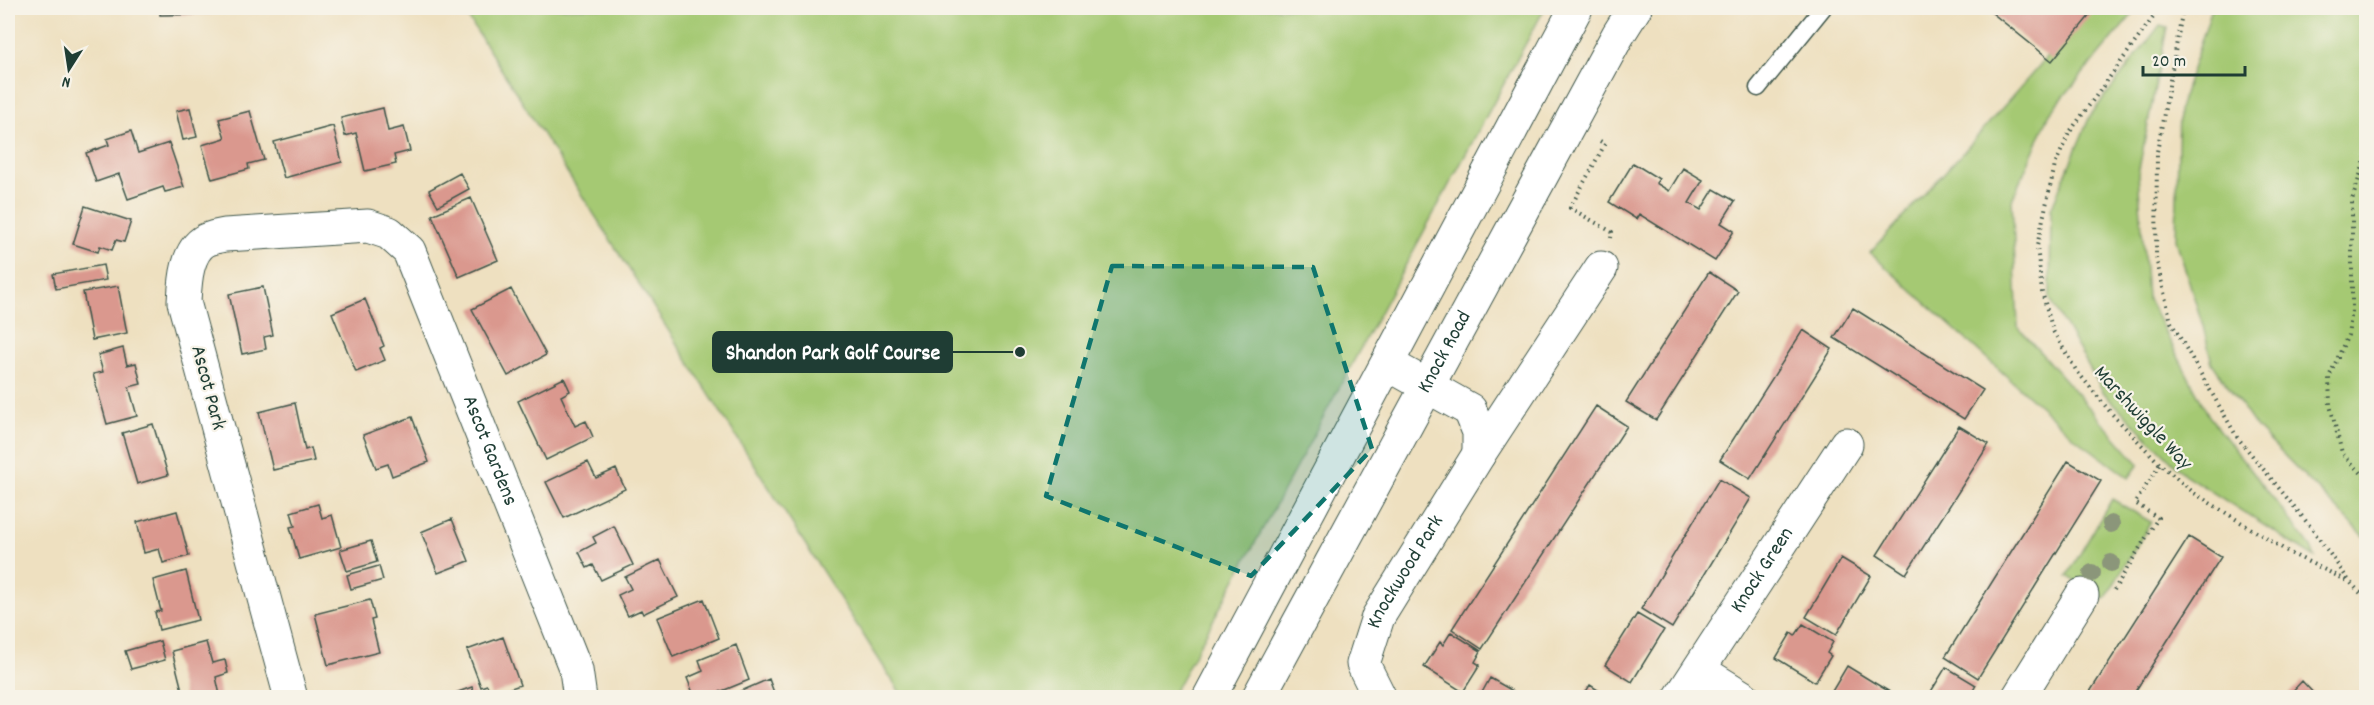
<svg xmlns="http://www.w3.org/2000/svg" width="2374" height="705" font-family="Dekko,sans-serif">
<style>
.green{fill:#a5c973;stroke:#628354;stroke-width:1.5}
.building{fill:#da988e}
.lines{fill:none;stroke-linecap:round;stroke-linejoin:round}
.service-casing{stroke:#3e5549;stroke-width:19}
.minor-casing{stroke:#3e5549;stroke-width:35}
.trunk-casing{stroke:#3e5549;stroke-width:35}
.path{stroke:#3e5549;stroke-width:4;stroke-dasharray:1.5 4.5;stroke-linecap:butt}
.service{stroke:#fff;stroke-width:16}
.minor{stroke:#fff;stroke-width:33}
.trunk{stroke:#fff;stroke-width:33}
.tree{fill:#8b967a}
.marked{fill:#0f766e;fill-opacity:0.2;stroke:#0f766e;stroke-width:4.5;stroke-dasharray:12 8;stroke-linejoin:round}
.labels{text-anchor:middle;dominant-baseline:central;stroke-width:4.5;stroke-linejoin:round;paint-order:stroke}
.street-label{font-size:21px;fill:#1f3d34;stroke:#f7f3e8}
.leader{fill:none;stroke:#1f3d34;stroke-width:2}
.callout-dot{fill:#1f3d34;stroke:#f7f3e8;stroke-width:2}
.callout{fill:#1f3d34;stroke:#1f3d34;stroke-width:2}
.callout-label{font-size:22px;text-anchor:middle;font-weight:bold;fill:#fff}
</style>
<rect width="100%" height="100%" fill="#f7f3e8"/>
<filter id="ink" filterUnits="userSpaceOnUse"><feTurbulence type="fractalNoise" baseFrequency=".0167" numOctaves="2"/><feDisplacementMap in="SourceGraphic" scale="12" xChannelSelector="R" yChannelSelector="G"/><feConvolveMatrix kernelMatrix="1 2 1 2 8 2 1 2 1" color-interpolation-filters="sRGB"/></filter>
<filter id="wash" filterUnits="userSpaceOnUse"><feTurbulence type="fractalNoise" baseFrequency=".008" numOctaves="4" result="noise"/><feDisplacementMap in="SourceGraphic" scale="24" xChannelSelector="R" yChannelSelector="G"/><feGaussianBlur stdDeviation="1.35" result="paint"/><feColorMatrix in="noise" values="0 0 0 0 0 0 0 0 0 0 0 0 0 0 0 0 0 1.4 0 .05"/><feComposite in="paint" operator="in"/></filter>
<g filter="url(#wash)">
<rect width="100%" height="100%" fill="#eee0c0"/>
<!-- green -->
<path class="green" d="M462 8H1545L1171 698 903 697Z
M2090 8H2138L2050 113 2012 200 2018 327 2139 464 2129 478 2074 437 1870 253 1967 148Z
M2212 8H2366V538L2257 428 2212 363 2203 326 2176 240 2179 109Z
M2160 25 2167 27 2138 174 2147 297 2209 416 2311 547 2315 558 2184 474 2104 393 2050 299 2051 209 2090 116Z
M2112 499 2151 522 2105 599 2067 576Z"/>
<g id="blocks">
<!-- building -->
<path class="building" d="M160 8H212V14L160 15Z
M1986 8H2096L2052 61Z
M190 108 197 137 183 140 176 111Z
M383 108 388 131 404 127 410 151 394 155 396 164 365 171 356 133 345 136 341 118Z
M250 111 264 160 248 164 249 169 212 179 202 145 225 138 219 119Z
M333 126 342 162 284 178 274 142Z
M131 131 138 153 169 143 184 187 165 192 163 187 128 199 119 174 96 182 86 153 109 145 107 139Z
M1633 163 1659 179 1656 183 1669 191 1683 168 1703 180 1689 203 1701 210 1714 189 1735 201 1721 223 1734 231 1715 261 1639 214 1636 219 1609 202Z
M460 173 469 189 438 206 429 190Z
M471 198 498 260 459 277 432 215Z
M85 206 131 221 124 242 116 240 112 250 100 246 98 252 73 244Z
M103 265 106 280 56 289 53 274Z
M1709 272 1738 291 1656 420 1626 402Z
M118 286 127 333 92 340 83 292Z
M263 287 273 335 264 337 266 349 242 354 229 294Z
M511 289 546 355 508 376 472 309Z
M365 299 384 346 380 348 385 360 356 372 332 313Z
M1853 308 1983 390 1964 419 1834 338Z
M1803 330 1832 349 1750 479 1720 460Z
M123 348 127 365 136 363 141 384 129 387 137 416 107 424 93 374 103 372 98 355Z
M564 378 570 391 561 396 575 426 586 421 593 437 546 460 518 401Z
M295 403 305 450 311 448 314 461 273 470 259 412Z
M1596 406 1627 426 1482 649 1452 629Z
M412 417 429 462 392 476 388 464 376 468 363 435Z
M153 424 168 475 137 484 122 433Z
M1959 426 1989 444 1906 574 1877 555Z
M2068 461 2101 481 1978 678 1945 657Z
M588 462 596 478 616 469 625 489 564 518 546 482Z
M1719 479 1751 498 1672 628 1641 609Z
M318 504 322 518 332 515 341 547 299 559 290 527 295 526 291 512Z
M177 511 189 556 163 563 159 549 144 553 137 522Z
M452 519 469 561 438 573 421 532Z
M614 526 633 565 601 580 593 565 587 568 579 552 596 543 593 537Z
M2189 537 2221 557 2180 621 2131 698H2086Z
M371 541 377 562 347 571 340 550Z
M1841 558 1871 576 1836 635 1806 617Z
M660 560 678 597 643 614 641 610 628 616 618 595 631 589 625 577Z
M379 566 383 580 351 589 347 575Z
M186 571 198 620 159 630 155 612 161 611 153 580Z
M704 599 719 638 673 657 657 618Z
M370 600 375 619 371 620 379 652 328 665 315 614Z
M1637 614 1664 630 1632 682 1605 665Z
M1803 624 1833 642 1827 653 1831 656 1815 682 1776 658 1791 633 1795 636Z
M1451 632 1481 651 1475 662 1480 665 1463 692 1424 667 1440 642 1443 645Z
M503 637 520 685 491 695 487 685 481 687 467 650Z
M160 641 165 660 131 669 125 651Z
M206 642 212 663 225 660 228 673 216 677 220 695 210 698H184L172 651Z
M736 645 749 680 705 698H695L687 678 703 671 699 660Z
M1847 666 1873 682 1900 698H1839L1831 693Z
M1946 667 1976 685 1969 698H1927Z
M1490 678 1525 698H1479Z
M769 679 776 698H733L732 695Z
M2302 681 2318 698H2286Z
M1590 685 1610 698H1582Z
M472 687 476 698H444V697Z"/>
</g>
</g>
<g filter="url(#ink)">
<use href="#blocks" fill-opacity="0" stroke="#3e5549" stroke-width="1.5"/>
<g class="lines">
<defs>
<path id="service" d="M1758 88 1823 8"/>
<g id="minor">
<path d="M1388 364 1470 410 1479 432V454"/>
<path d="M1699 670 1744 698"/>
<path id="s1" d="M291 698 184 302C185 283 186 251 206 240 211 238 219 236 225 235L368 226 389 233 409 251 576 670 580 698"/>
<path id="s2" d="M1380 698 1363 664 1378 617 1479 454 1601 268"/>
<path id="s3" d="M1680 698 1846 444"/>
<path d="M2018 698 2082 595"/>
</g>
<g id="trunk">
<path d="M1209 698 1576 8"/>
<path id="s4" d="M1258 698 1618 35 1635 8"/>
</g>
</defs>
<!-- service casing -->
<use href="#service" class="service-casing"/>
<!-- minor casing -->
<use href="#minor" class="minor-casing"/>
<!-- trunk casing -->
<use href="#trunk" class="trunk-casing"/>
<!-- path -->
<path class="path" d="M2160 8 2069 133 2055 165 2037 246 2042 292 2053 331 2076 370 2112 414 2160 464 2194 493 2290 553 2350 582
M2183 8 2157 152 2156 258 2171 322 2237 437 2310 526 2350 582 2366 599
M1600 141 1605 144 1570 208 1612 232 1611 238
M2366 157 2352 200V311L2348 335 2329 377 2330 405 2342 453 2366 478
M2114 590 2158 518 2135 503 2160 464"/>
<!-- service -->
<use href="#service" class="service"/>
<!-- minor -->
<use href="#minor" class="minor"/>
<!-- trunk -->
<use href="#trunk" class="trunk"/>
</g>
<!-- trees -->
<g class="tree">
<circle cx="2111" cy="524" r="9"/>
<circle cx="2111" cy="563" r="9"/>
<circle cx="2092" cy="573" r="9"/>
</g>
</g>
<!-- marked area -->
<path class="marked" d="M1112 266 1313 267 1372 449 1251 576 1046 496Z"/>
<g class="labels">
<!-- street labels -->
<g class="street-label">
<text stroke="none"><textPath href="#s4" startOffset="393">Knock Road</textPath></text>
<text transform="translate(207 388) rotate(75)">Ascot Park</text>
<text transform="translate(2142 419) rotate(47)">Marshwiggle Way</text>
<text stroke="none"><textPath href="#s1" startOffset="906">Ascot Gardens</textPath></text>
<text stroke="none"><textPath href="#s3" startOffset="152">Knock Green</textPath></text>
<text stroke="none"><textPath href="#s2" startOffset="140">Knockwood Park</textPath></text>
</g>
</g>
<!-- callouts -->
<path class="leader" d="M1020 352L952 352"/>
<circle class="callout-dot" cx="1020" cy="352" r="6"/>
<rect class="callout" x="713" y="332" width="239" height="40" rx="6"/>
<g class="callout-label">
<text x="833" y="359">Shandon Park Golf Course</text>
</g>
<!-- margin -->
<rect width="2374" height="705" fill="none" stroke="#f7f3e8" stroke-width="30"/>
<!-- north arrow -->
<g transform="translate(69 69) rotate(192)" stroke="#f7f3e8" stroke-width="4.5" paint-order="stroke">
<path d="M0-4.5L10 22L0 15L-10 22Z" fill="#1f3d34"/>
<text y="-9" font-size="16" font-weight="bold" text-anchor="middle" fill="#1f3d34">N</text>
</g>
<!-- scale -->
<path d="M2143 66v9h102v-9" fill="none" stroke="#1f3d34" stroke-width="3"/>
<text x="2152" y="66" font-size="18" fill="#1f3d34" stroke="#f7f3e8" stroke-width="4.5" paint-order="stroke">20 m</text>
</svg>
